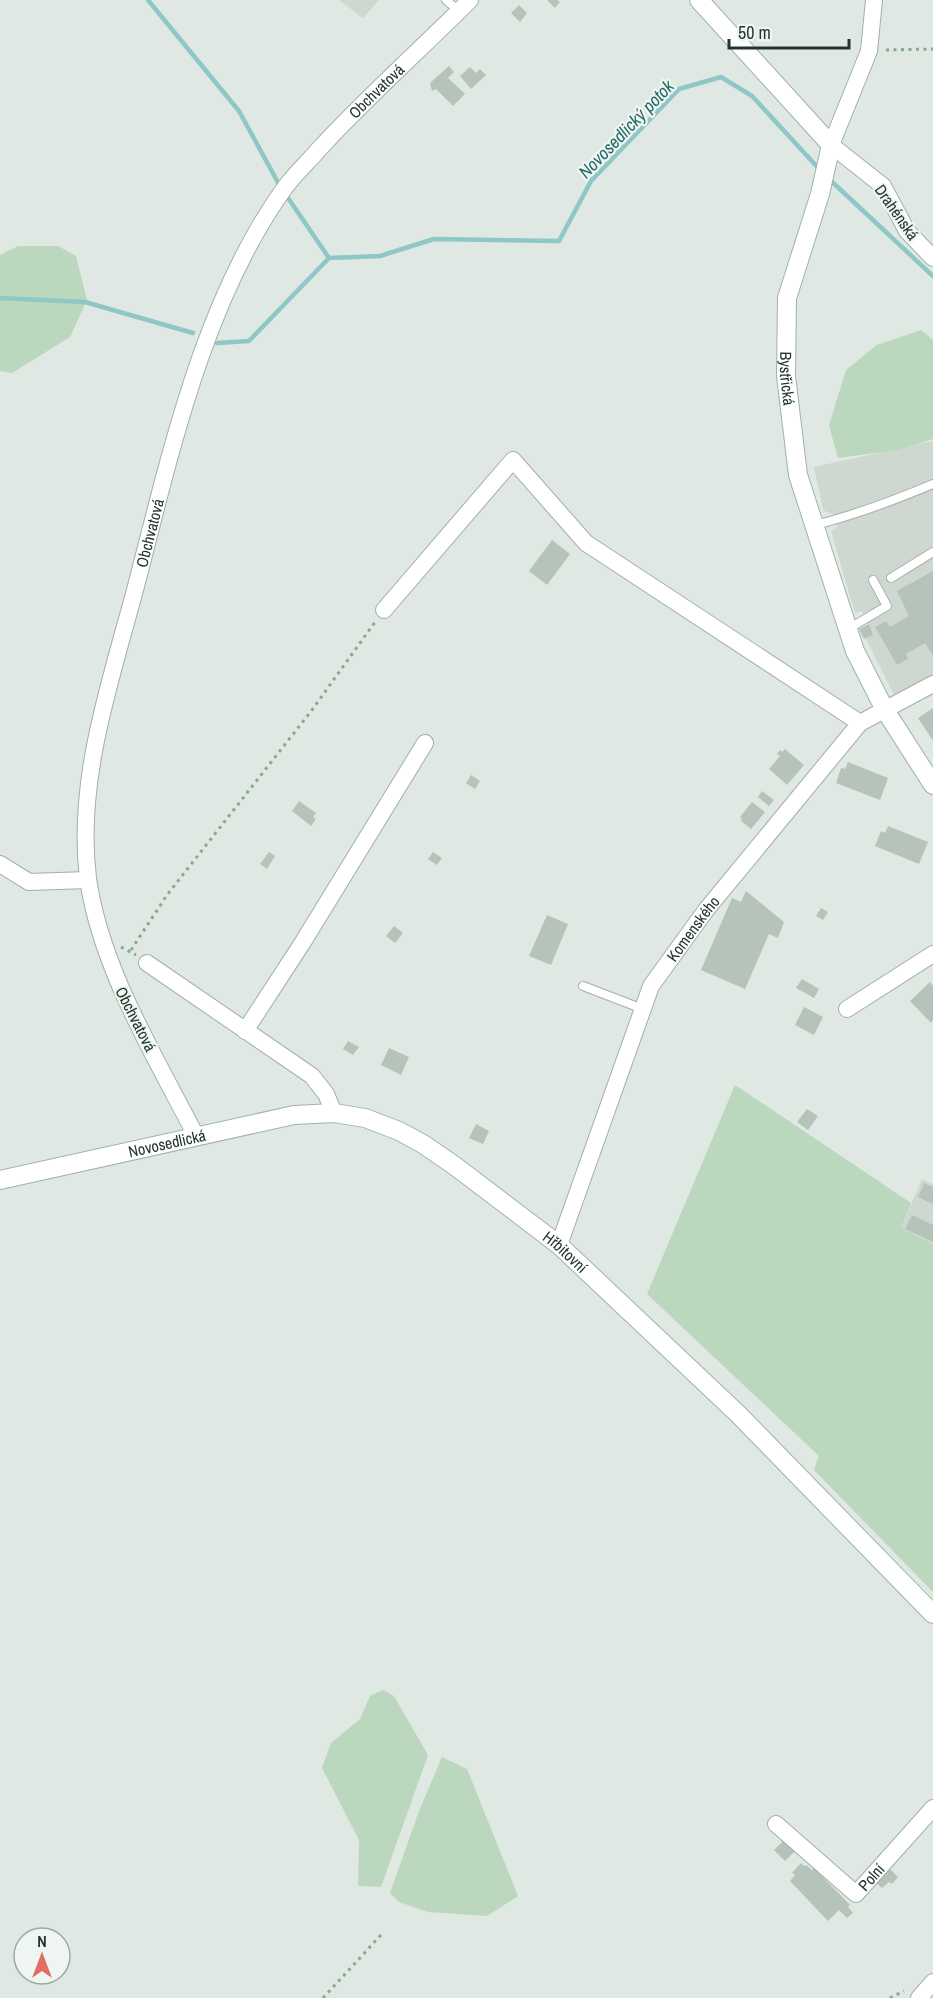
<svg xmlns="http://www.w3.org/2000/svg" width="933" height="1998" font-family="'Archivo Narrow',sans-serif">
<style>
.built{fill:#ced8d1}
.green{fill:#bbd7bd}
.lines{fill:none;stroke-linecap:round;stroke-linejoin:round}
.stream{stroke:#8ec7c6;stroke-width:4.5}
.building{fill:#b5c3bb}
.lane-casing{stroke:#a3afa9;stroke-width:10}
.street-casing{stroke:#a3afa9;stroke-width:18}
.secondary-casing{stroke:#a0b3a9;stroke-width:20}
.path{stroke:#84a896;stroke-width:3;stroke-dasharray:3 4.5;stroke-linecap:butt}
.lane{stroke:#fff;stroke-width:8}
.street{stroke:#fff;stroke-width:16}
.secondary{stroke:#fff;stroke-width:18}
.labels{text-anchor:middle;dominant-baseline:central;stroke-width:4.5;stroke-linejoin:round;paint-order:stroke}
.street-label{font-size:16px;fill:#22362d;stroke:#eff6f1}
.water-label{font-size:18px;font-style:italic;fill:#256a69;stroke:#eff6f1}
</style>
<rect width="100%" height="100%" fill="#dfe8e3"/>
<!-- built -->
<path class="built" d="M339 0H379L363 18Z
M933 441V675L895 697 863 633 871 629 862 611 855 613 831 531 837 527 833 514 826 512 823 509 814 467Z
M922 1179 933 1184V1244L901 1228Z"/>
<!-- green -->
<path class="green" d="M18 246H58L76 256 87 300 70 337 12 373 0 371V255Z
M921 330 933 340V439L898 450 838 458 829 425 846 370 877 345Z
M735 1085 911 1203 901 1228 933 1244V1592L814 1470 819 1456 647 1294Z
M383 1690 394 1696 428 1755 381 1887 358 1886 359 1840 322 1768 331 1743 360 1719 370 1696Z
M442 1757 467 1769 518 1896 487 1916 428 1912 399 1902 390 1893 419 1811Z"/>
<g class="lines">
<!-- stream -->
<path class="stream" d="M148 0 239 111 281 188
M829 179 933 276
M286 195 329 258
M0 298 85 302 193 333
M217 343 249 341 329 258 380 256 434 239 559 241 591 181 679 89 721 77 752 96 821 171"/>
</g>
<!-- building -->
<path class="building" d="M547 0H557L560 2 555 8Z
M519 5 527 13 520 22 511 13Z
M449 66 454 72 448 78 465 94 453 106 436 89 432 91 430 83Z
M470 67 476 73 480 69 486 75 471 89 460 76Z
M552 540 570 554 547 585 529 571Z
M933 571V656L925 643 906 654 908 659 897 665 875 627 886 621 890 627 909 616 897 591Z
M869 624 873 635 864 639 859 629Z
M933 708V741L918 718Z
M785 749 804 765 787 785 769 769 780 756 777 754 780 750 782 752Z
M848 762 888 778 880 800 836 783 841 768 845 769Z
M471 775 480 781 475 789 466 783Z
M762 791 774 800 769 806 758 797Z
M299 801 316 813 313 817 316 819 311 826 292 811Z
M752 802 765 812 751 829 741 821 742 819 740 817Z
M888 826 928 842 919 864 875 846 881 831 885 833Z
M269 852 275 856 267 869 260 864Z
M433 852 442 858 437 865 428 859Z
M746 891 784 922 778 938 769 934 745 989 701 970 732 898 741 902Z
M821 908 828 912 823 920 816 916Z
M547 915 568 924 551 965 529 956Z
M394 926 403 933 395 943 386 936Z
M802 979 819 989 814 998 796 988Z
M930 982 933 986V1020L931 1023 910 1001Z
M804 1007 823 1017 814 1035 795 1025Z
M348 1041 359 1047 353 1055 343 1049Z
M389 1048 409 1057 401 1075 381 1065Z
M807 1109 818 1116 808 1130 797 1122Z
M476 1124 489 1131 483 1144 469 1138Z
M924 1183 933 1187V1204L918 1197Z
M912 1215 933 1225V1242L905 1229Z
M784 1840 795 1851 785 1861 774 1850Z
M801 1863 804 1866 806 1865 812 1870 814 1868 850 1905 848 1907 853 1913 847 1918 839 1910 828 1921 790 1881 795 1875 792 1873Z
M889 1868 898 1877 892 1884 889 1882 882 1888 875 1882Z"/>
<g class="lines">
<defs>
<path id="lane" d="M446 0 459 11
M815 525C855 515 895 500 933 484
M891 578 933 552
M848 629 887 606 873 580
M583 986 643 1009"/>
<g id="street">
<path d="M874 0 869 51 831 145 883 186 907 231 933 258"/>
<path d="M384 610 513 460 586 543 860 723"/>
<path d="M0 864 29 882 88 880"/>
<path d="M147 963 312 1076 326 1094 334 1113"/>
<path d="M847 1009 933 954"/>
<path d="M245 1031 303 942 425 743"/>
<path id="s1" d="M196 1136C155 1056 100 967 88 878 76 781 110 683 135 590 170 456 203 300 286 186 296 173 309 161 320 148 368 96 420 50 470 0"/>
<path id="s2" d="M559 1245 651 986 706 910 860 723 933 684"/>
<path id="s3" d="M776 1824 856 1894 933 1808"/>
<path d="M919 1998 933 1982"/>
</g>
<g id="secondary">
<path id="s4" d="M699 0 831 145 820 194 787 298 786 376 798 475 855 651 885 710 933 785"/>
<path id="s5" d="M0 1180 294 1115 334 1113 365 1118 399 1131 423 1144 455 1166 559 1245 738 1414 933 1614"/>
</g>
</defs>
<!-- lane casing -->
<use href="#lane" class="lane-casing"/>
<!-- street casing -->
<use href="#street" class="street-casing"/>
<!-- secondary casing -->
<use href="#secondary" class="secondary-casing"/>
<!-- path -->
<path class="path" d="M886 50 933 49
M121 947 136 955
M131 950 167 895 312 710 375 622
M323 1998 381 1935
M890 1998 904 1991"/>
<!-- lane -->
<use href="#lane" class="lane"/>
<!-- street -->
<use href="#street" class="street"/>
<!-- secondary -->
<use href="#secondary" class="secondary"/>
</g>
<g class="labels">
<!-- street labels -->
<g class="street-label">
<text stroke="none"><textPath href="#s1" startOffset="1140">Obchvatová</textPath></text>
<text transform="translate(897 212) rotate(55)">Drahénská</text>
<text stroke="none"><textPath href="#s4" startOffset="436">Bystřická</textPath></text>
<text stroke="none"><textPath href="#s1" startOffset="634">Obchvatová</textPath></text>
<text stroke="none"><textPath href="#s2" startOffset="346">Komenského</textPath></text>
<text transform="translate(136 1019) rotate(63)">Obchvatová</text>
<text stroke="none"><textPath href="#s5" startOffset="171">Novosedlická</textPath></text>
<text stroke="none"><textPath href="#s5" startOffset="615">Hřbitovní</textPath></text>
<text stroke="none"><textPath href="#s3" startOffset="129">Polní</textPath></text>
</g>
<!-- water labels -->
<g class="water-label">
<text transform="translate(626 129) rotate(-46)">Novosedlický potok</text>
</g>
</g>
<!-- north arrow -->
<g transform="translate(42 1956)"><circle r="28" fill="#eff6f1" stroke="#9da9a3" stroke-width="1.5"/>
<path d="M0-4.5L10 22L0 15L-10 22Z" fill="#e06e66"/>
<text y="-9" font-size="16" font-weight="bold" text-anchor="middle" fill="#22362d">N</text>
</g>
<!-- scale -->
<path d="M729 39v9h120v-9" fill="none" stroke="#22362d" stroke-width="3"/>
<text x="738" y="39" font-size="18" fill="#22362d" stroke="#eff6f1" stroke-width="4.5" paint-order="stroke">50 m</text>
</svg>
